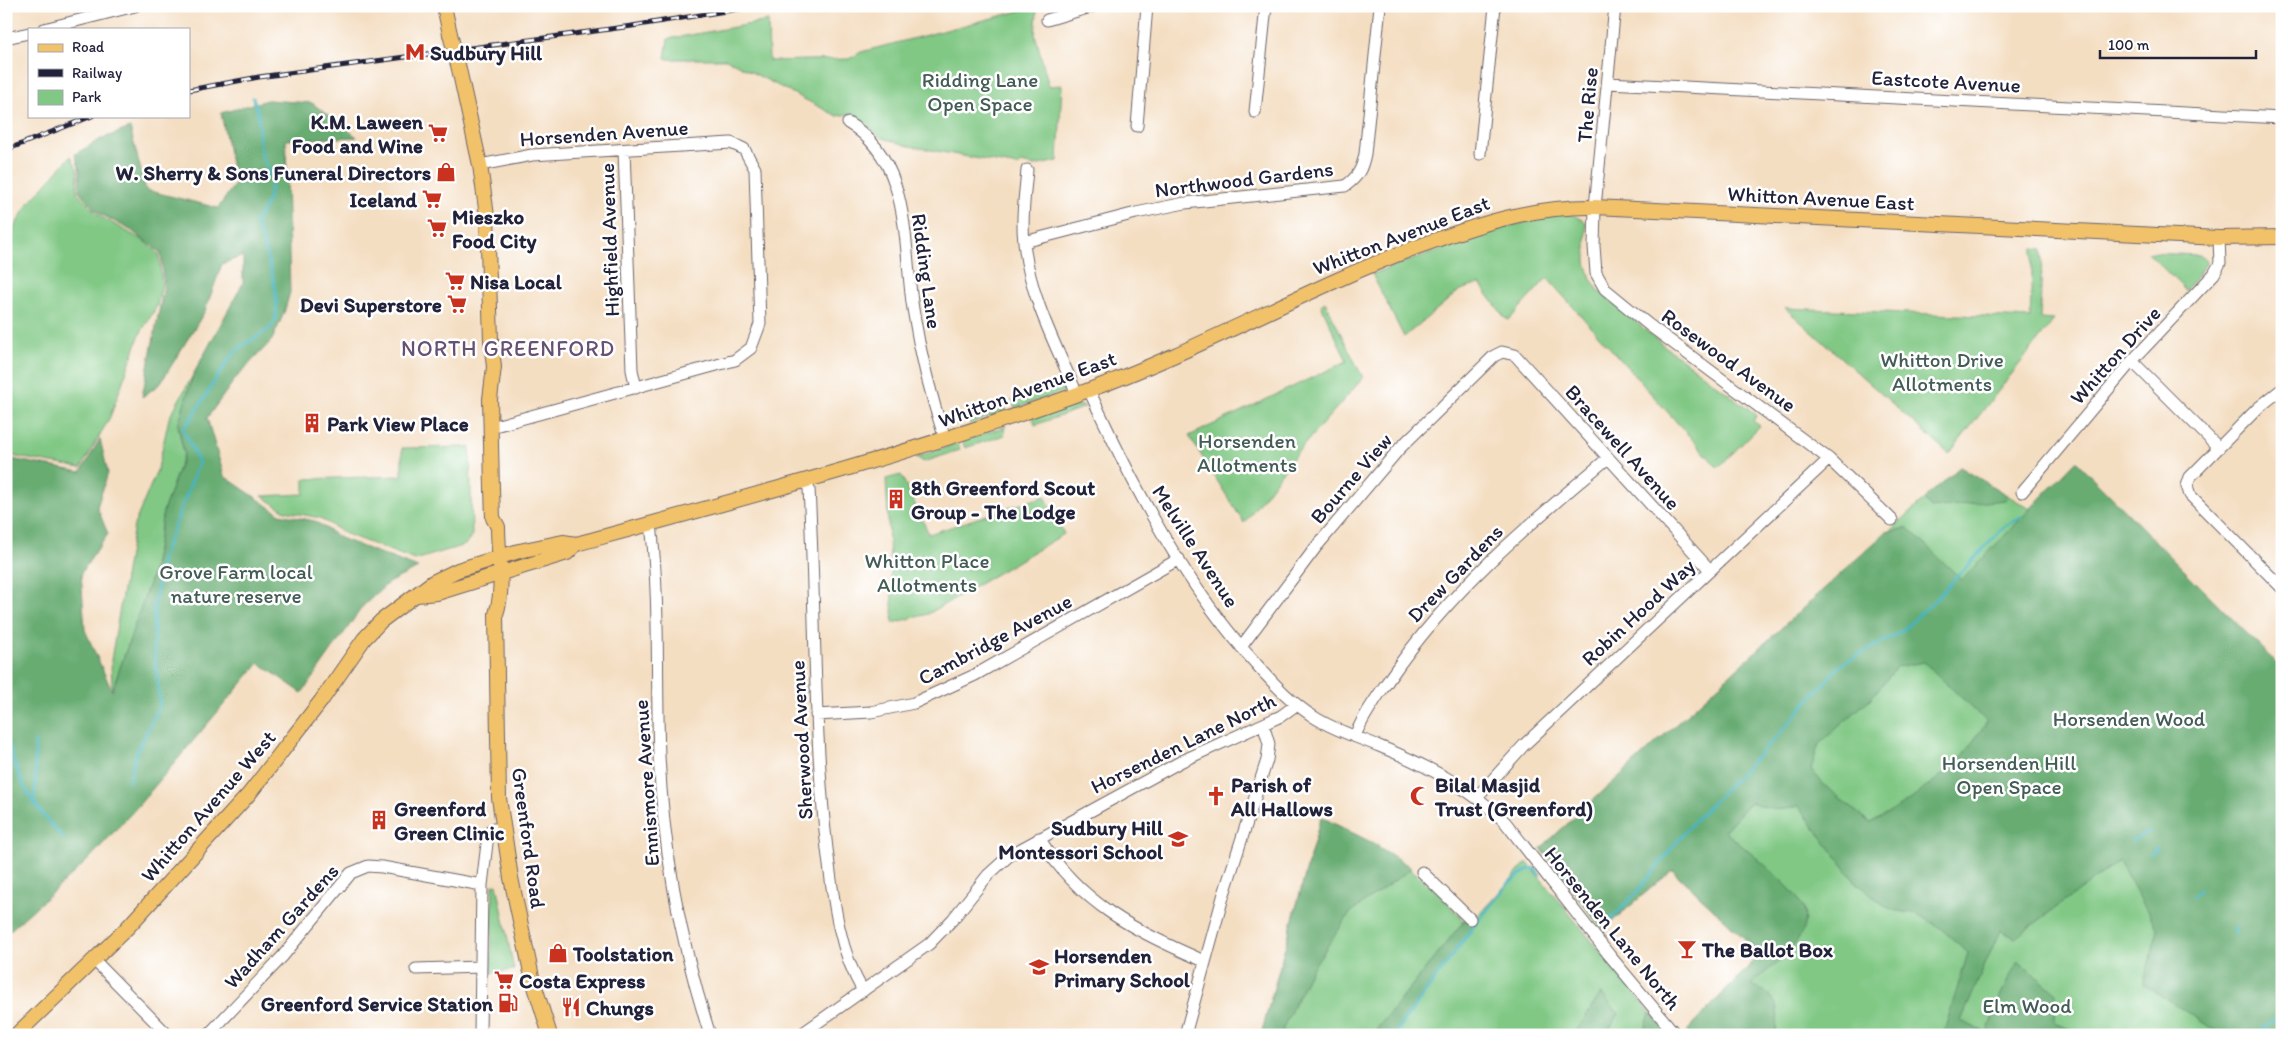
<svg xmlns="http://www.w3.org/2000/svg" width="2288" height="1041" font-family="Itim,sans-serif">
<style>
.green{fill:#80c884;stroke:#517560}
.forest{fill:#68ac72;stroke:#456756;fill-rule:evenodd}
.lines{fill:none;stroke-linecap:round;stroke-linejoin:round}
.stream{stroke:#45b4bd;stroke-width:3}
.minor-casing{stroke:#6c646a;stroke-width:13}
.major-casing{stroke:#6c646a;stroke-width:16}
.minor{stroke:#fff;stroke-width:11}
.major{stroke:#f2c26a;stroke-width:14}
.rail-casing{stroke:#22223b;stroke-width:5}
.rail{stroke:#fff;stroke-width:3;stroke-dasharray:9;stroke-linecap:butt}
.major-bridge-casing{stroke:#6c646a;stroke-width:16;stroke-linecap:butt}
.major-bridge{stroke:#f2c26a;stroke-width:14}
.labels{text-anchor:middle;dominant-baseline:central;stroke-width:5;stroke-linejoin:round;paint-order:stroke}
.poi-label{font-size:21px;font-weight:bold;fill:#22223b;stroke:#fff;text-anchor:start}
.park-label{font-size:21px;fill:#435c55;stroke:#fff}
.street-label{font-size:21px;fill:#22223b;stroke:#fff}
.neighbourhood-label{font-size:22px;letter-spacing:1px;fill:#665174;stroke:#fff}
</style>
<rect width="100%" height="100%" fill="#fff"/>
<filter id="ink" filterUnits="userSpaceOnUse"><feTurbulence type="fractalNoise" baseFrequency=".02" numOctaves="2"/><feDisplacementMap in="SourceGraphic" scale="10" xChannelSelector="R" yChannelSelector="G"/><feConvolveMatrix kernelMatrix="1 2 1 2 8 2 1 2 1" color-interpolation-filters="sRGB"/></filter>
<filter id="wash" filterUnits="userSpaceOnUse"><feTurbulence type="fractalNoise" baseFrequency=".0096" numOctaves="4" result="noise"/><feDisplacementMap in="SourceGraphic" scale="20" xChannelSelector="R" yChannelSelector="G"/><feGaussianBlur stdDeviation="1.12" result="paint"/><feColorMatrix in="noise" values="0 0 0 0 0 0 0 0 0 0 0 0 0 0 0 0 0 1.4 0 .05"/><feComposite in="paint" operator="in"/></filter>
<g filter="url(#wash)">
<rect width="100%" height="100%" fill="#f4dec2"/>
<!-- green -->
<path class="green" d="M1035 7 1037 13 1035 34 1049 86 1062 85 1058 161 1034 166 1021 163 1018 166 909 146 880 137 866 124 849 114 837 116 726 59H665L668 39 768 21 769 61 849 59 861 52Z
M71 156 78 171 77 192 98 215 144 241 159 254 162 285 157 306 140 334 110 417 81 468 6 455V242L27 205Z
M1560 214 1573 215 1586 222V262L1591 279 1599 291 1662 344 1757 415 1753 421 1760 426 1718 468 1547 278 1509 320 1505 318 1480 284 1460 290 1404 337 1372 274 1504 227Z
M2033 249 2042 250 2040 319 2054 320 1949 454 1785 308 2030 318Z
M2148 253 2200 255 2204 257 2207 262 2186 291Z
M1325 302 1363 378 1295 455 1244 523 1189 436 1347 361 1321 305Z
M193 375 178 425 184 454 163 512 154 569 112 692 111 660 134 525 158 468 169 418Z
M1061 384 1064 391 1060 393 1015 408 1012 400Z
M1003 404 1005 411 970 424 968 420 952 425 951 421Z
M1072 404 1074 407 1081 405 1085 407 1035 425 1033 417Z
M1006 426 1004 429 1005 435 965 448 962 441Z
M958 443 960 450 924 462 916 457Z
M470 447 472 535 465 545 415 560 346 534 320 518 285 511 262 496 304 494V479L402 476V448Z
M1960 467 2032 510 2282 677V1035H1690L1687 1031 1761 954 1672 870 1602 930 1541 848Z
M901 475 929 534 1045 496 1064 534 928 614 893 623 886 479Z
M1321 817C1382 847 1424 871 1468 926L1527 862 1669 1035H1261Z
M497 884 514 970 491 973 493 885Z"/>
<!-- forest -->
<path class="forest" d="M267 100 312 103 357 137 286 140 290 292 284 313 272 340 236 378 207 418 224 476 280 514 315 521 340 538 418 568 388 583 363 606 302 693 259 663 138 806 87 861 6 934V458L81 472 100 439 108 473 97 507 108 534 81 573 85 630 112 691 154 569 163 512 184 454 178 425 193 375 243 283V256L222 264 205 311 160 384 142 397 164 286 161 253 132 231 97 212 79 191 80 171 75 154 101 139 130 128 146 190 218 208 235 184 221 113Z
M2076 461 2282 669V1031L2279 1035H2222L2143 984 2158 930 2119 861 2015 938 2000 930 1961 1021 1987 1033 2001 994 2018 961 2056 993 2055 1023 2084 1035H1943L1968 953C1953 939 1937 923 1918 915 1910 911 1900 913 1891 909 1878 903 1870 891 1857 884L1798 806C1778 812 1770 810 1751 802L1724 831C1742 846 1798 889 1804 910 1806 920 1804 930 1798 939 1787 957 1767 970 1751 985 1777 995 1782 1008 1774 1035H1690L1687 1031 1761 954 1672 870 1602 930 1541 848 1886 532 1908 528 1962 580ZM1924 662 1987 722 1958 762 1910 800 1870 823 1824 785 1811 769 1819 744 1870 699 1897 667Z
M1960 467 2008 496 2005 500 1931 508 1924 499Z
M1321 817 1373 843 1412 868 1351 912 1311 970 1282 1030 1290 1035H1261Z
M1467 917 1476 924 1394 1035H1372Z
M1601 993 1619 1014 1606 1035H1574Z
M1650 1013 1669 1035H1646L1644 1032Z"/>
<g class="lines">
<!-- stream -->
<path class="stream" d="M9 744C19 785 34 808 64 838
M129 782 136 753 160 705 154 647V607L162 558 199 463 183 429C203 405 215 376 235 352 244 342 260 337 270 328 288 311 264 243 255 222 263 211 269 202 271 188 273 176 264 162 261 151 257 132 262 115 253 98
M34 804C37 783 34 762 35 741
M2132 841 2149 832
M2150 853 2157 848
M2193 896 2200 890
M1608 922 1638 891 1687 829 1781 732 1839 666 1902 631 1934 601 2005 526 2021 517
M2234 934 2236 928
M1394 1035 1477 922 1509 883 1527 870 1534 868 1540 875
M2255 1035 2282 1014"/>
</g>
</g>
<g filter="url(#ink)">
<g class="lines">
<defs>
<path id="minor" d="M1615 6 1595 207 1594 246 1596 273 1605 289 1649 325 1829 459 1892 520
M1047 20 1094 6
M44 29 135 6
M6 38 29 33
M1608 83 2282 118
M1255 112 1266 6
M848 123C912 160 903 246 913 309 920 353 931 397 945 439
M1137 126 1147 6
M624 150 632 370 636 388
M1480 154 1495 6
M480 165 532 155 731 143 744 149 755 169 760 324 751 348 735 360 491 427
M1027 170C1025 194 1021 218 1024 242 1029 295 1056 346 1077 394
M1024 242 1136 213 1185 203 1345 186C1358 177 1362 169 1365 154L1380 6
M2132 361 2219 448
M2282 389 2258 408 2190 477 2187 486 2190 495 2282 588
M1089 390C1134 488 1185 586 1258 666 1275 685 1292 703 1314 717 1334 730 1357 737 1379 746 1424 764 1470 787 1505 822L1610 956 1676 1035
M807 482 809 489C816 609 813 729 827 849 833 896 838 949 863 991
M2022 492 2132 361 2214 274 2220 263 2219 238
M651 524C660 600 656 679 659 755 663 851 681 944 710 1035
M1241 647 1316 547 1400 448 1494 356 1502 352 1515 355 1710 570
M816 715 871 712 914 703 975 675 1179 559
M1355 736C1363 716 1377 697 1390 678 1449 591 1528 525 1608 458
M1477 797 1524 745 1829 459
M1039 838C1081 905 1134 930 1204 961
M1422 872 1470 919
M94 960 168 1035
M416 969 481 967
M208 1035 282 957 351 873 368 866 382 867 482 885
M480 1035 482 885 488 835 492 829H504
M800 1035 929 944 953 919 988 875 1010 855 1182 761 1281 716 1296 705
M1185 1035 1223 897 1267 760 1269 744 1263 724"/>
<path id="major" d="M444 6 450 34
M459 69 480 165 487 216 491 340 494 367 490 399 492 489 493 518 498 527C498 554 505 588 496 614L499 798 511 878 532 977 550 1035
M417 595 437 593 567 553 576 544
M16 1035 127 928 249 794 321 701 364 639 381 621 433 582 458 570 519 551 563 542 576 544C749 497 921 451 1089 390 1202 349 1305 289 1417 247 1476 225 1532 206 1595 207L2219 238 2282 237"/>
</defs>
<!-- minor casing -->
<use href="#minor" class="minor-casing"/>
<!-- major casing -->
<use href="#major" class="major-casing"/>
<!-- minor -->
<use href="#minor" class="minor"/>
<!-- major -->
<use href="#major" class="major"/>
<defs>
<path id="rail" d="M189 90 259 77 632 26 757 6
M6 150 92 116"/>
</defs>
<!-- rail casing -->
<use href="#rail" class="rail-casing"/>
<!-- rail -->
<use href="#rail" class="rail"/>
<defs>
<path id="major-bridge" d="M450 34 459 69"/>
</defs>
<!-- major-bridge casing -->
<use href="#major-bridge" class="major-bridge-casing"/>
<!-- major-bridge -->
<use href="#major-bridge" class="major-bridge"/>
</g>
</g>
<!-- icons -->
<defs>
<symbol id="metro-bare" viewBox="-9 -9 18 18"><path d="M-5.5 5V-5H-3L0 0L3-5H5.5V5H3V-.5L0 4L-3-.5V5Z" fill="#c8321e" stroke="#fff" stroke-width="2.5" paint-order="stroke"/></symbol>
<symbol id="supermarket-bare" viewBox="-9 -9 18 18"><path d="M-6-5.5h2.5l.6 2H6L4.5 2H-2.5L-4.4-4H-6ZM-1.5 3.2a1.3 1.3 0 1 0 .1 0ZM3 3.2a1.3 1.3 0 1 0 .1 0Z" fill="#c8321e" stroke="#fff" stroke-width="2.5" paint-order="stroke"/></symbol>
<symbol id="shop-bare" viewBox="-9 -9 18 18"><path d="M-5-2.5h2.3a2.7 3.5 0 0 1 5.4 0H5L5.5 6h-11ZM-1.5-2.5h3a1.5 2.3 0 0 0-3 0Z" fill="#c8321e" stroke="#fff" stroke-width="2.5" paint-order="stroke"/></symbol>
<symbol id="building-bare" viewBox="-9 -9 18 18"><path d="M-4-6H4V6H1V3H-1V6H-4ZM-2.5-4.3h1.7v1.8h-1.7ZM.8-4.3h1.7v1.8H.8ZM-2.5-1h1.7V.8h-1.7ZM.8-1h1.7V.8H.8Z" fill="#c8321e" stroke="#fff" stroke-width="2.5" paint-order="stroke"/></symbol>
<symbol id="church-bare" viewBox="-9 -9 18 18"><path d="M-1.2-6h2.4v3.5h3.3v2.4h-3.3V6h-2.4V-.1h-3.3v-2.4h3.3Z" fill="#c8321e" stroke="#fff" stroke-width="2.5" paint-order="stroke"/></symbol>
<symbol id="mosque-bare" viewBox="-9 -9 18 18"><path d="M3.5-4.9A6 6 0 1 0 3.5 4.9A5 5 0 1 1 3.5-4.9Z" fill="#c8321e" stroke="#fff" stroke-width="2.5" paint-order="stroke"/></symbol>
<symbol id="school-bare" viewBox="-9 -9 18 18"><path d="M0-5L7-2L0 1L-7-2ZM-4 1L0 2.5L4 1V4Q0 6-4 4Z" fill="#c8321e" stroke="#fff" stroke-width="2.5" paint-order="stroke"/></symbol>
<symbol id="bar-bare" viewBox="-9 -9 18 18"><path d="M-6-5H6L.8 .8V4.5H3.5V6h-7V4.5H-.8V.8Z" fill="#c8321e" stroke="#fff" stroke-width="2.5" paint-order="stroke"/></symbol>
<symbol id="fuel-bare" viewBox="-9 -9 18 18"><path d="M-5.5-6h7V0h2V4h1.3V-2.5L3-4.5l.8-.8L6-3V5H2.5V1h-1V6h-7ZM-4.2-4.7v3.2H.2V-4.7Z" fill="#c8321e" stroke="#fff" stroke-width="2.5" paint-order="stroke"/></symbol>
<symbol id="restaurant-bare" viewBox="-9 -9 18 18"><path d="M-5-6h1v4h1v-4h1v4h1v-4h1v5L-1.5 .5V6h-2V.5L-5-1ZM5-6V6H3V1.5H1.5Q1.5-4 5-6Z" fill="#c8321e" stroke="#fff" stroke-width="2.5" paint-order="stroke"/></symbol>
</defs>
<g fill-rule="evenodd">
<use href="#metro-bare" x="401" y="38" width="28" height="28"/>
<use href="#supermarket-bare" x="424" y="119" width="28" height="28"/>
<use href="#shop-bare" x="432" y="158" width="28" height="28"/>
<use href="#supermarket-bare" x="418" y="185" width="28" height="28"/>
<use href="#supermarket-bare" x="423" y="214" width="28" height="28"/>
<use href="#supermarket-bare" x="441" y="267" width="28" height="28"/>
<use href="#supermarket-bare" x="443" y="290" width="28" height="28"/>
<use href="#building-bare" x="298" y="409" width="28" height="28"/>
<use href="#building-bare" x="882" y="485" width="28" height="28"/>
<use href="#church-bare" x="1202" y="782" width="28" height="28"/>
<use href="#mosque-bare" x="1406" y="782" width="28" height="28"/>
<use href="#building-bare" x="365" y="806" width="28" height="28"/>
<use href="#school-bare" x="1164" y="825" width="28" height="28"/>
<use href="#bar-bare" x="1673" y="935" width="28" height="28"/>
<use href="#shop-bare" x="544" y="939" width="28" height="28"/>
<use href="#school-bare" x="1025" y="953" width="28" height="28"/>
<use href="#supermarket-bare" x="490" y="966" width="28" height="28"/>
<use href="#fuel-bare" x="494" y="989" width="28" height="28"/>
<use href="#restaurant-bare" x="557" y="993" width="28" height="28"/>
</g>
<g class="labels">
<!-- poi labels -->
<g class="poi-label">
<text x="430" y="52">Sudbury Hill</text>
<text x="423" y="121" text-anchor="end">K.M. Laween<tspan x="423" dy="24">Food and Wine</tspan></text>
<text x="431" y="172" text-anchor="end">W. Sherry &amp; Sons Funeral Directors</text>
<text x="417" y="199" text-anchor="end">Iceland</text>
<text x="452" y="216">Mieszko<tspan x="452" dy="24">Food City</tspan></text>
<text x="470" y="281">Nisa Local</text>
<text x="442" y="304" text-anchor="end">Devi Superstore</text>
<text x="327" y="423">Park View Place</text>
<text x="911" y="487">8th Greenford Scout<tspan x="911" dy="24">Group - The Lodge</tspan></text>
<text x="1231" y="784">Parish of<tspan x="1231" dy="24">All Hallows</tspan></text>
<text x="1435" y="784">Bilal Masjid<tspan x="1435" dy="24">Trust (Greenford)</tspan></text>
<text x="394" y="808">Greenford<tspan x="394" dy="24">Green Clinic</tspan></text>
<text x="1163" y="827" text-anchor="end">Sudbury Hill<tspan x="1163" dy="24">Montessori School</tspan></text>
<text x="1702" y="949">The Ballot Box</text>
<text x="573" y="953">Toolstation</text>
<text x="1054" y="955">Horsenden<tspan x="1054" dy="24">Primary School</tspan></text>
<text x="519" y="980">Costa Express</text>
<text x="493" y="1003" text-anchor="end">Greenford Service Station</text>
<text x="586" y="1007">Chungs</text>
</g>
<!-- park labels -->
<g class="park-label">
<text x="980" y="79">Ridding Lane<tspan x="980" dy="24">Open Space</tspan></text>
<text x="1942" y="359">Whitton Drive<tspan x="1942" dy="24">Allotments</tspan></text>
<text x="1247" y="440">Horsenden<tspan x="1247" dy="24">Allotments</tspan></text>
<text x="927" y="560">Whitton Place<tspan x="927" dy="24">Allotments</tspan></text>
<text x="236" y="571">Grove Farm local<tspan x="236" dy="24">nature reserve</tspan></text>
<text x="2129" y="718">Horsenden Wood</text>
<text x="2009" y="762">Horsenden Hill<tspan x="2009" dy="24">Open Space</tspan></text>
<text x="2027" y="1005">Elm Wood</text>
</g>
<!-- street labels -->
<g class="street-label">
<text transform="translate(1946 81) rotate(3)">Eastcote Avenue</text>
<text transform="translate(1587 105) rotate(-85)">The Rise</text>
<text transform="translate(604 133) rotate(-4)">Horsenden Avenue</text>
<text transform="translate(1244 179) rotate(-7)">Northwood Gardens</text>
<text transform="translate(1821 198) rotate(3)">Whitton Avenue East</text>
<text transform="translate(1401 235) rotate(-21)">Whitton Avenue East</text>
<text transform="translate(609 240) rotate(-92)">Highfield Avenue</text>
<text transform="translate(927 271) rotate(82)">Ridding Lane</text>
<text transform="translate(2115 355) rotate(-48)">Whitton Drive</text>
<text transform="translate(1729 360) rotate(36)">Rosewood Avenue</text>
<text transform="translate(1027 389) rotate(-20)">Whitton Avenue East</text>
<text transform="translate(1623 447) rotate(48)">Bracewell Avenue</text>
<text transform="translate(1351 478) rotate(-49)">Bourne View</text>
<text transform="translate(1196 546) rotate(57)">Melville Avenue</text>
<text transform="translate(1455 573) rotate(-46)">Drew Gardens</text>
<text transform="translate(1638 612) rotate(-43)">Robin Hood Way</text>
<text transform="translate(995 639) rotate(-28)">Cambridge Avenue</text>
<text transform="translate(801 740) rotate(-93)">Sherwood Avenue</text>
<text transform="translate(1183 743) rotate(-26)">Horsenden Lane North</text>
<text transform="translate(646 783) rotate(-94)">Ennismore Avenue</text>
<text transform="translate(208 806) rotate(-49)">Whitton Avenue West</text>
<text transform="translate(529 838) rotate(82)">Greenford Road</text>
<text transform="translate(281 926) rotate(-48)">Wadham Gardens</text>
<text transform="translate(1613 928) rotate(51)">Horsenden Lane North</text>
</g>
<!-- neighbourhood labels -->
<g class="neighbourhood-label">
<text x="508" y="348">NORTH GREENFORD</text>
</g>
</g>
<!-- margin -->
<rect width="2288" height="1041" fill="none" stroke="#fff" stroke-width="25"/>
<!-- legend -->
<rect x="28" y="28" width="162" height="90" fill="#ffffff" stroke="#a7a7b1"/>
<rect x="38" y="44" width="25" height="8" fill="#f2c26a" stroke="#a7a7b1"/>
<text x="72" y="52" font-size="15" fill="#22223b">Road</text>
<rect x="38" y="69" width="25" height="8" fill="#22223b" stroke="#a7a7b1"/>
<text x="72" y="78" font-size="15" fill="#22223b">Railway</text>
<rect x="38" y="90" width="25" height="15" fill="#80c884" stroke="#a7a7b1"/>
<text x="72" y="102" font-size="15" fill="#22223b">Park</text>
<!-- scale -->
<path d="M2100 50v8h156v-8" fill="none" stroke="#22223b" stroke-width="2.5"/>
<text x="2108" y="50" font-size="15" fill="#22223b" stroke="#ffffff" stroke-width="4" paint-order="stroke">100 m</text>
</svg>
